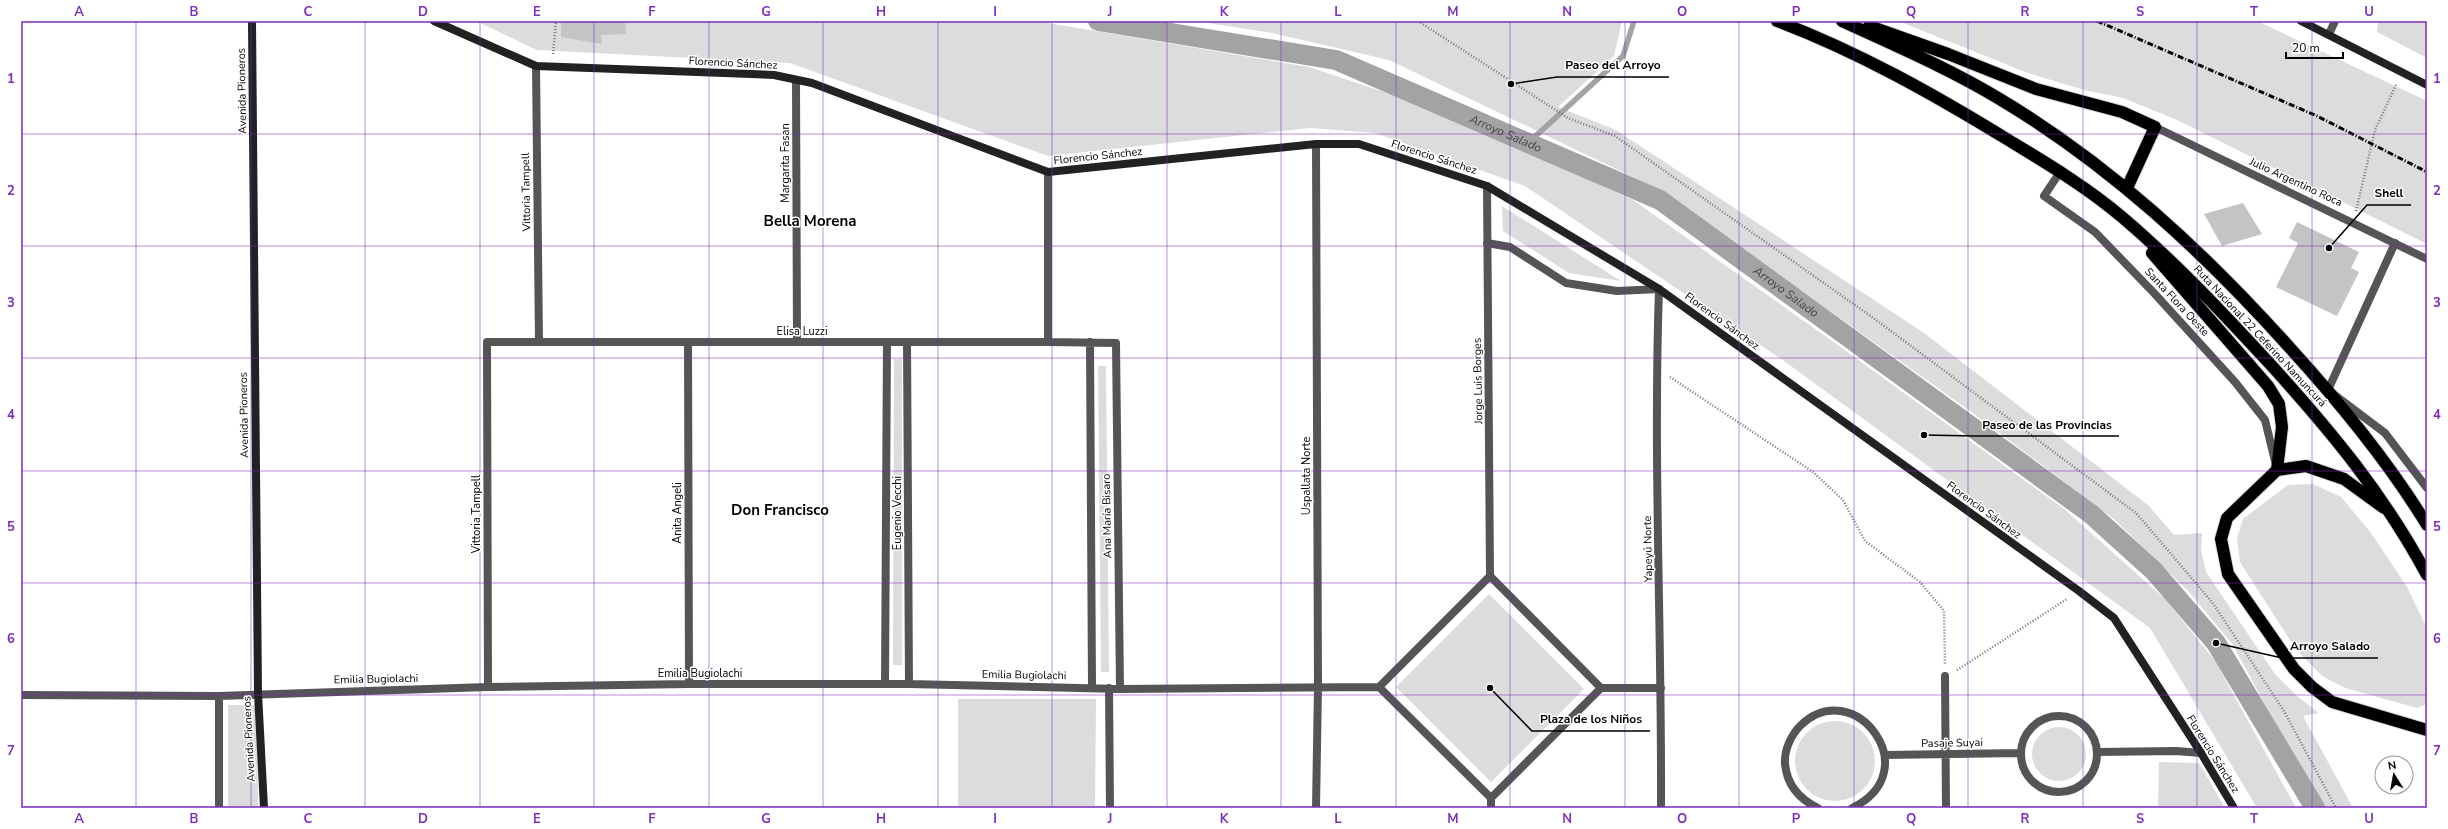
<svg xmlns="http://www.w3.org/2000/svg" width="2448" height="829" font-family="'Nunito Sans',sans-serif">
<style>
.green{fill:#dcdcdc}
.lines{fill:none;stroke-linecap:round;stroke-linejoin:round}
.stream{stroke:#a3a3a3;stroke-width:5.5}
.canal{stroke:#a3a3a3;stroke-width:20}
.building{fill:#c4c4c4}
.highway-casing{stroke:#dbdbdb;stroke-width:14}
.path{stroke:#777;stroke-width:2.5;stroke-dasharray:1 2;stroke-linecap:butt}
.street{stroke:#555;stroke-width:8}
.secondary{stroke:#222;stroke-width:8}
.highway{stroke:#000;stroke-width:12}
.rail{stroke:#000;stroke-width:3;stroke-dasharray:6 2 1 2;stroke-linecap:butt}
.grid{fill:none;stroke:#7b2cbf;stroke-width:1;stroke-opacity:0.55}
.labels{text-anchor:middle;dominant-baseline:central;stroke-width:3;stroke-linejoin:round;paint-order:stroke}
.street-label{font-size:11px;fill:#000;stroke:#fff}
.water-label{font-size:12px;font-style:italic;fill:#444;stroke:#fff}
.district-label{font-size:15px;font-weight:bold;fill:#000;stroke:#fff}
.leader{fill:none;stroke:#000;stroke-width:1.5}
.callout-dot{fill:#000;stroke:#fff;stroke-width:1.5}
.callout-label{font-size:12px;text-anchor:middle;font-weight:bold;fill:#000;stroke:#fff;stroke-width:3;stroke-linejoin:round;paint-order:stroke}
.neatline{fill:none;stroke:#7b2cbf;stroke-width:1.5}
.grid-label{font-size:13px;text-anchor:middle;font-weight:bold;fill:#7b2cbf}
</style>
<rect width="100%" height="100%" fill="#fff"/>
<!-- green -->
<path class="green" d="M476 21H1036L1309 67 1429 107 1633 200 1835 343 2064 509 2165 599 2215 661 2296 808H2257L2150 628 1784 361 1525 186 1375 133 1310 128 1048 156 790 63 537 50Z
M1196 21H1622L1614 56 1558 107 1616 130 1924 333 2148 505 2174 535 2202 533 2201 550 2206 572 2275 674 2298 697 2319 713 2303 716 2353 808H2323L2295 761 2233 645 2189 592 2115 520 1970 411 1662 191 1389 60 1272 33Z
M1898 21H2257L2427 101V244L2177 120 2123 98 2084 90 2028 73Z
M2378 21H2427V58L2377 32Z
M1502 206 1621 281 1569 273 1503 231Z
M894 359H902V665H893Z
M1098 366H1106L1109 672H1101Z
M2313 484 2341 497 2371 533 2407 587 2427 628V704L2417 708 2345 688 2322 676 2295 648 2240 562 2237 538 2243 519 2288 485Z
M1489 594 1584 689 1491 782 1396 687Z
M958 699H1096L1095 808H958Z
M228 705H257L258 808H228Z
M1795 761a40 40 0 1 1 80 0a40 40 0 1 1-80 0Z
M2032 754a27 27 0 1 1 54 0a27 27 0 1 1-54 0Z
M2159 762 2199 763 2225 808H2158Z"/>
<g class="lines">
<!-- stream -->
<path class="stream" d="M1528 143 1623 56 1634 21"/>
<!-- canal -->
<path class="canal" id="s1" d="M1098 21 1336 60 1660 200 2091 514 2154 571 2216 643 2315 808"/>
</g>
<!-- building -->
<path class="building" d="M561 21H625L626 34 601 35 602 44 561 37Z
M2243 203 2262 234 2222 246 2204 214Z
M2297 222 2359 252 2351 268 2359 272 2337 316 2276 287 2298 243 2289 238Z"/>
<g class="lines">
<defs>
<path id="highway" d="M1777 21C1859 52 1935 95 2010 141 2048 164 2088 188 2122 217 2176 263 2223 313 2271 365 2331 431 2384 495 2427 575
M1842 21C1894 45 1948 68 1998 98 2109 164 2204 252 2290 348 2341 404 2388 461 2427 525
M1869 26 1948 54 2036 89 2122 112 2155 127 2127 188
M2152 253 2268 386 2279 404 2282 427 2277 470 2227 518 2221 539 2228 574 2294 669 2312 687 2332 702 2427 730
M2277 470 2306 466 2344 479 2384 508"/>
</defs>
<!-- highway casing -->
<use href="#highway" class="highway-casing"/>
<!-- path -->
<path class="path" d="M1418 21 1568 118 1615 136 1872 317 2136 513 2212 602 2284 711 2336 808
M553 54 556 21
M2356 211 2375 130 2397 83
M1670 377 1813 472 1843 500 1865 541 1920 582 1944 611 1945 664
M1957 670 2067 599"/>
<!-- street -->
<path class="street" d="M2329 34 2335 21
M536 66 539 342
M796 80 797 341
M2155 127 2427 259
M2060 172 2044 196 2095 232 2154 293 2235 382 2265 420 2275 461
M1487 186 1490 576
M1487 243 1510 247 1566 283 1617 291 1659 289C1653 462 1662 635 1661 808
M2395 243 2328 390 2385 433 2427 488
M907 342 909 684
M1048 342V172
M1090 342 1092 687
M688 343 689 684
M1490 576 1601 688 1491 798 1379 687Z
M1945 676 1946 808
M885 684 887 342
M488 687 487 342H1048L1116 343 1120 689
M1109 688 1110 808
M1601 688H1661
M21 695 219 696 488 687 689 684H909L1120 689 1379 687
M219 696V808
M2021 754a38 38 0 1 1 76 0a38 38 0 1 1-76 0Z
M2097 752 2176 751 2201 753
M1885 755 2020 753
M1316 808 1318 687 1316 144
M1491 808V798
M1818 808C1799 799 1787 785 1785 764 1784 750 1791 735 1801 725 1854 674 1929 771 1852 808"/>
<!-- secondary -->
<path class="secondary" d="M252 21 258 693 264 808
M434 21 536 66 774 75 812 83 1048 172 1316 144H1359L1487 186 1659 289 2079 591 2114 618 2201 753 2234 808
M2301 21 2427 85"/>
<!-- highway -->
<use href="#highway" class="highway"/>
<!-- rail -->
<path class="rail" d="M2097 21 2317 116 2427 172"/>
</g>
<!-- grid -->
<path class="grid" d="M136 21V808M251 21V808M365 21V808M480 21V808M594 21V808M709 21V808M823 21V808M938 21V808M1052 21V808M1167 21V808M1281 21V808M1396 21V808M1510 21V808M1625 21V808M1739 21V808M1854 21V808M1968 21V808M2083 21V808M2197 21V808M2312 21V808M21 134H2427M21 246H2427M21 358H2427M21 471H2427M21 583H2427M21 695H2427"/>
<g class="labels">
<!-- street labels -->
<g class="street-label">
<text transform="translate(733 63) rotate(3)">Florencio Sánchez</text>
<text transform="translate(242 91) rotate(-91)">Avenida Pioneros</text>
<text transform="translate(1098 156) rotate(-6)">Florencio Sánchez</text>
<text transform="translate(1434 157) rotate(18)">Florencio Sánchez</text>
<text transform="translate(785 163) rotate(-90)">Margarita Fasan</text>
<text transform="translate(2296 182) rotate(25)">Julio Argentino Roca</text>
<text transform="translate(526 192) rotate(-91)">Vittoria Tampell</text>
<text transform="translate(2177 302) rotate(47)">Santa Flora Oeste</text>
<text transform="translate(1722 321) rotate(36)">Florencio Sánchez</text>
<text x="802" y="331">Elisa Luzzi</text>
<text transform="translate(2260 336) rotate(47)">Ruta Nacional 22 Ceferino Namuncurá</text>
<text transform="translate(1478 381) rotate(-91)">Jorge Luis Borges</text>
<text transform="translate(244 415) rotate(-91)">Avenida Pioneros</text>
<text transform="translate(1306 476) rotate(-90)">Uspallata Norte</text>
<text transform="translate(1984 510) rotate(36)">Florencio Sánchez</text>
<text transform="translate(677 513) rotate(-90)">Anita Angeli</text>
<text transform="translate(897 513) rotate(-90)">Eugenio Vecchi</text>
<text transform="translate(476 514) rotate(-90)">Vittoria Tampell</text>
<text transform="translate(1107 516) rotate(-91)">Ana María Bisaro</text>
<text transform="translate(1648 549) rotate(-91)">Yapeyú Norte</text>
<text x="700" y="673">Emilia Bugiolachi</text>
<text transform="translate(1024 675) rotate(1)">Emilia Bugiolachi</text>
<text transform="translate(376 679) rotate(-1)">Emilia Bugiolachi</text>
<text transform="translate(249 739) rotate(-93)">Avenida Pioneros</text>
<text transform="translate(1952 743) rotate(-1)">Pasaje Suyai</text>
<text transform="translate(2213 754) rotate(58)">Florencio Sánchez</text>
</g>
<!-- water labels -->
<g class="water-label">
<text stroke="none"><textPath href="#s1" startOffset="426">Arroyo Salado</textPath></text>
<text stroke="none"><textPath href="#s1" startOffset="750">Arroyo Salado</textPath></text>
</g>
<!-- district labels -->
<g class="district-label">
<text x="810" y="221">Bella Morena</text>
<text x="780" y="510">Don Francisco</text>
</g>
</g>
<!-- callouts -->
<path class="leader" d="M1511 84L1557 77H1669M2329 248L2367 205H2411M1924 435L1974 436H2119M2216 643L2282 658H2378M1490 688L1532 731H1650"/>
<g class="callout-dot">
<circle cx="1511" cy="84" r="4"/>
<circle cx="2329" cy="248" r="4"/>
<circle cx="1924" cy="435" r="4"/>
<circle cx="2216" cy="643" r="4"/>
<circle cx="1490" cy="688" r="4"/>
</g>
<g class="callout-label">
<text x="1613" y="69">Paseo del Arroyo</text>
<text x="2389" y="197">Shell</text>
<text x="2047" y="429">Paseo de las Provincias</text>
<text x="2330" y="650">Arroyo Salado</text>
<text x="1591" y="723">Plaza de los Niños</text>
</g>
<!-- border -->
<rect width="2448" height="829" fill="none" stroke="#ffffff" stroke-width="44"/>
<!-- north arrow -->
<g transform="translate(2394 775) rotate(349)"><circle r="19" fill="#ffffff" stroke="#999999"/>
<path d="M0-3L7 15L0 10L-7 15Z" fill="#000000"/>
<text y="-6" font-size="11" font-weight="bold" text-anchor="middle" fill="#000000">N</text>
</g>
<!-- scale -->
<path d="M2286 52v6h57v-6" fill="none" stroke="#000000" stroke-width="2"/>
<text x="2292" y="52" font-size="12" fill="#000000" stroke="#ffffff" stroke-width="3" paint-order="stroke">20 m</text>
<rect x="22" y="22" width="2404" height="785" class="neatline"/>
<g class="grid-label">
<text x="79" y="16">A</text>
<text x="194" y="16">B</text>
<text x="308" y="16">C</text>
<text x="423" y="16">D</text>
<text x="537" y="16">E</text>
<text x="652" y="16">F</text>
<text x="766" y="16">G</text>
<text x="881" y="16">H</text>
<text x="995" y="16">I</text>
<text x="1110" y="16">J</text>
<text x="1224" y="16">K</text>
<text x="1338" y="16">L</text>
<text x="1453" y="16">M</text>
<text x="1567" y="16">N</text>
<text x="1682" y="16">O</text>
<text x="1796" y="16">P</text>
<text x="1911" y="16">Q</text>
<text x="2025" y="16">R</text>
<text x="2140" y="16">S</text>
<text x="2254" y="16">T</text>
<text x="2369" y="16">U</text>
<text x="11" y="83">1</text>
<text x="2437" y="83">1</text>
<text x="11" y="195">2</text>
<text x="2437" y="195">2</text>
<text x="11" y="307">3</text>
<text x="2437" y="307">3</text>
<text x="11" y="419">4</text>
<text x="2437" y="419">4</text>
<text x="11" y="531">5</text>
<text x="2437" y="531">5</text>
<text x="11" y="643">6</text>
<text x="2437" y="643">6</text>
<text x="11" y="755">7</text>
<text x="2437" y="755">7</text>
<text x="79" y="823">A</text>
<text x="194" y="823">B</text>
<text x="308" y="823">C</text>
<text x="423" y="823">D</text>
<text x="537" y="823">E</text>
<text x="652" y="823">F</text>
<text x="766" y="823">G</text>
<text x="881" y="823">H</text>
<text x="995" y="823">I</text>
<text x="1110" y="823">J</text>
<text x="1224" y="823">K</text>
<text x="1338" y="823">L</text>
<text x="1453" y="823">M</text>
<text x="1567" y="823">N</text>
<text x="1682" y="823">O</text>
<text x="1796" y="823">P</text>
<text x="1911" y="823">Q</text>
<text x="2025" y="823">R</text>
<text x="2140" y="823">S</text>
<text x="2254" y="823">T</text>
<text x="2369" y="823">U</text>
</g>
</svg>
